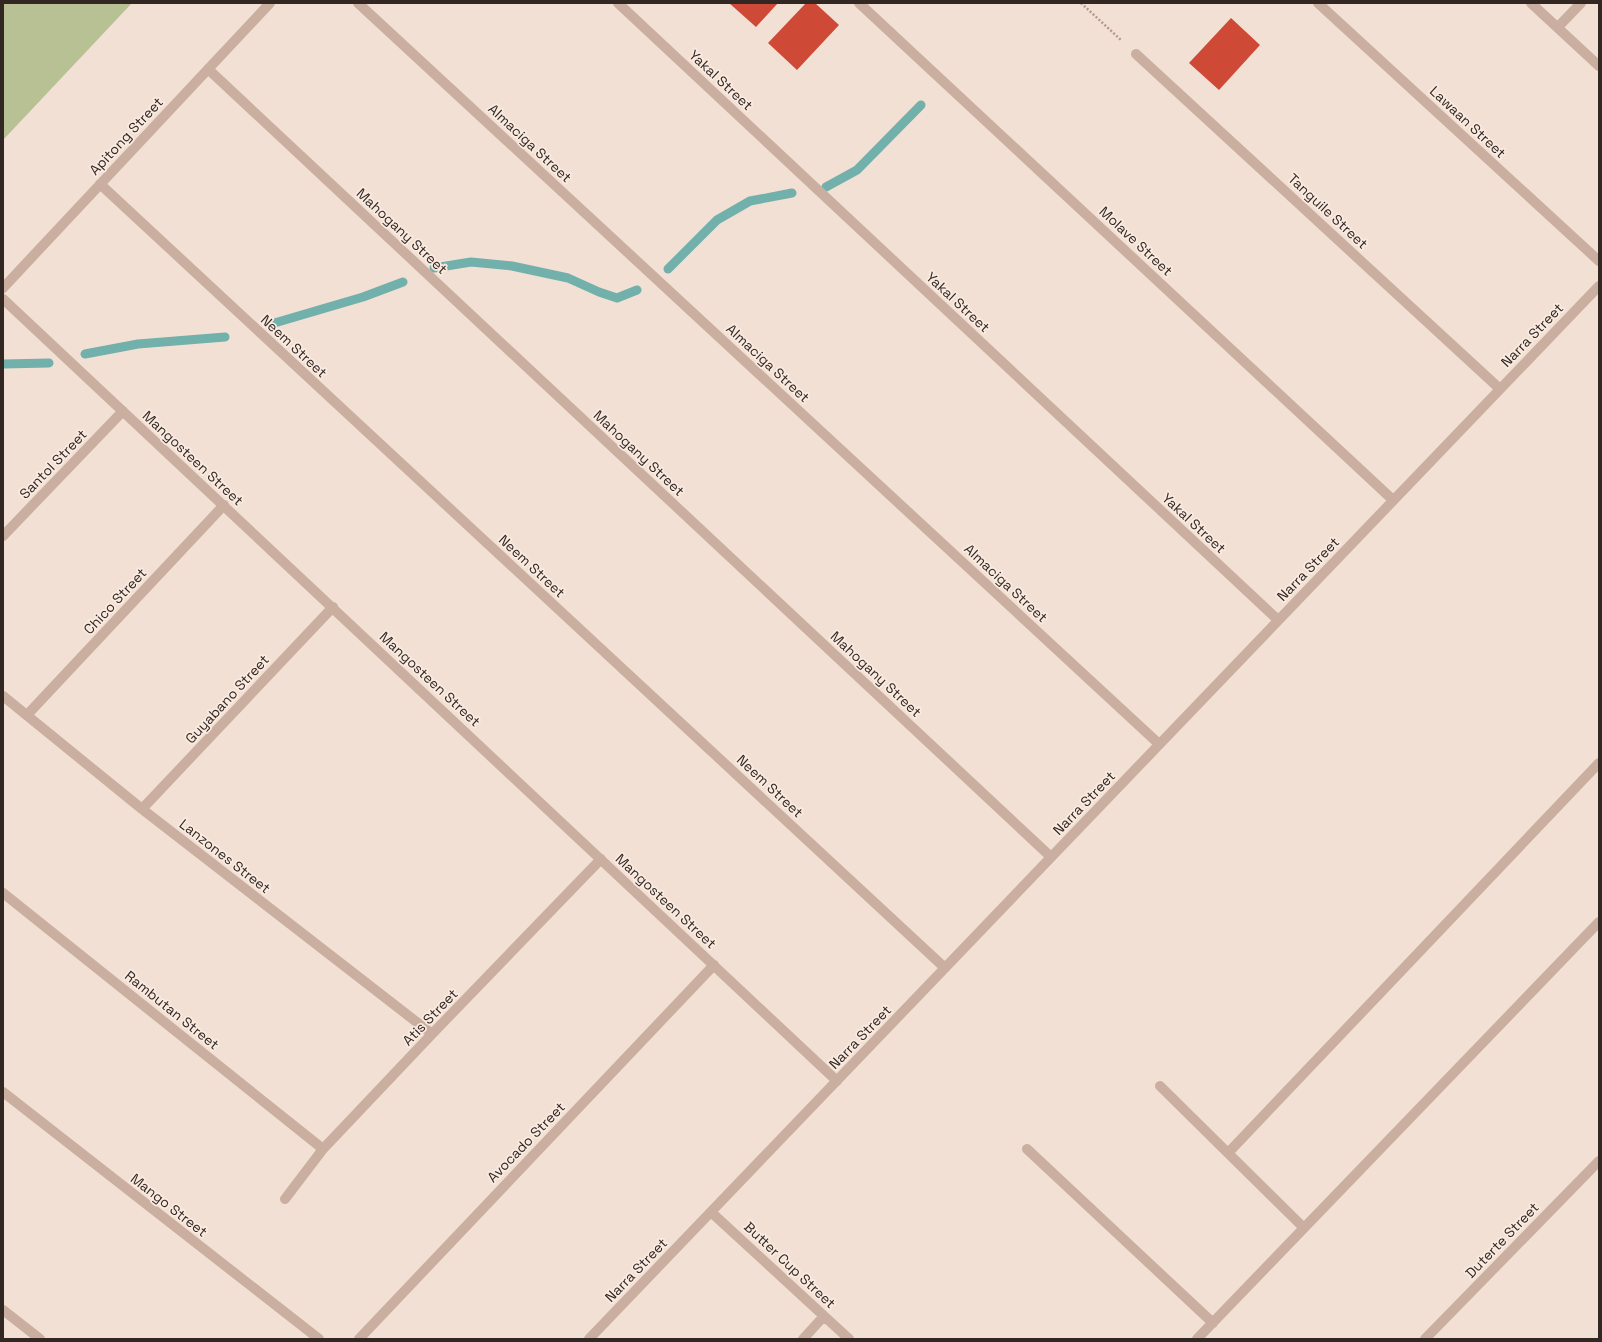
<svg xmlns="http://www.w3.org/2000/svg" width="1602" height="1342" font-family="'Space Grotesk',sans-serif">
<style>
.green{fill:#b7c194}
.lines{fill:none;stroke-linecap:round;stroke-linejoin:round}
.stream{stroke:#72b0ac;stroke-width:9}
.building{fill:#ce4936}
.path{stroke:#b6988a;stroke-width:2.5;stroke-dasharray:2 2;stroke-linecap:butt}
.minor{stroke:#caaea0;stroke-width:10}
.labels{text-anchor:middle;dominant-baseline:central;stroke-width:3.5;stroke-linejoin:round;paint-order:stroke}
.street-label{font-size:14px;fill:#332724;stroke:#faebe0}
</style>
<rect width="100%" height="100%" fill="#f2e0d4"/>
<!-- green -->
<path class="green" d="M3 3H132L3 140Z"/>
<g class="lines">
<!-- stream -->
<path class="stream" d="M826 187 857 170 921 105
M434 268 471 262 512 266 568 278 599 292 617 298 637 290
M668 269 717 220 750 201 792 193
M271 324 363 297 403 282
M85 354 138 344 225 337
M3 364 49 363"/>
</g>
<!-- building -->
<path class="building" d="M729 3H778L756 27Z
M806 3H815L839 25 797 70 768 43Z
M1231 18 1260 45 1219 90 1189 63Z"/>
<g class="lines">
<!-- path -->
<path class="path" d="M1081 3 1121 40"/>
<!-- minor -->
<path class="minor" d="M358 3 1159 744
M618 3 1278 620
M859 3 1393 500
M1318 3 1599 261
M1531 3 1599 66
M1558 27 1581 3
M1136 54 1500 389
M208 69 1051 857
M100 184 945 968
M3 288 270 3
M3 299 837 1081
M3 536 123 411
M3 696 142 809 432 1034
M27 715 224 505
M142 809 333 607
M3 893 323 1149
M1160 1086 1304 1228
M3 1092 319 1339
M1027 1149 1213 1323
M1228 1153 1599 763
M285 1199 323 1149 432 1034 601 859
M711 1212 849 1339
M3 1310 40 1339
M359 1339 714 965
M589 1339 1599 286
M803 1339 824 1316
M1197 1339 1599 922
M1425 1339 1599 1161"/>
</g>
<g class="labels">
<!-- street labels -->
<g class="street-label">
<text transform="translate(721 80) rotate(43)">Yakal Street</text>
<text transform="translate(1468 122) rotate(43)">Lawaan Street</text>
<text transform="translate(126 136) rotate(-47)">Apitong Street</text>
<text transform="translate(530 143) rotate(43)">Almaciga Street</text>
<text transform="translate(1328 211) rotate(43)">Tanguile Street</text>
<text transform="translate(402 231) rotate(43)">Mahogany Street</text>
<text transform="translate(1136 241) rotate(43)">Molave Street</text>
<text transform="translate(958 302) rotate(43)">Yakal Street</text>
<text transform="translate(1532 335) rotate(-46)">Narra Street</text>
<text transform="translate(294 346) rotate(43)">Neem Street</text>
<text transform="translate(768 363) rotate(43)">Almaciga Street</text>
<text transform="translate(639 453) rotate(43)">Mahogany Street</text>
<text transform="translate(193 458) rotate(43)">Mangosteen Street</text>
<text transform="translate(53 464) rotate(-46)">Santol Street</text>
<text transform="translate(1194 523) rotate(43)">Yakal Street</text>
<text transform="translate(532 566) rotate(43)">Neem Street</text>
<text transform="translate(1308 569) rotate(-46)">Narra Street</text>
<text transform="translate(1006 583) rotate(43)">Almaciga Street</text>
<text transform="translate(115 601) rotate(-47)">Chico Street</text>
<text transform="translate(876 674) rotate(43)">Mahogany Street</text>
<text transform="translate(430 679) rotate(43)">Mangosteen Street</text>
<text transform="translate(227 699) rotate(-47)">Guyabano Street</text>
<text transform="translate(770 786) rotate(43)">Neem Street</text>
<text transform="translate(1084 803) rotate(-46)">Narra Street</text>
<text transform="translate(225 856) rotate(38)">Lanzones Street</text>
<text transform="translate(666 901) rotate(43)">Mangosteen Street</text>
<text transform="translate(172 1010) rotate(39)">Rambutan Street</text>
<text transform="translate(430 1017) rotate(-46)">Atis Street</text>
<text transform="translate(860 1037) rotate(-46)">Narra Street</text>
<text transform="translate(526 1142) rotate(-46)">Avocado Street</text>
<text transform="translate(169 1205) rotate(38)">Mango Street</text>
<text transform="translate(1502 1240) rotate(-46)">Duterte Street</text>
<text transform="translate(790 1265) rotate(43)">Butter Cup Street</text>
<text transform="translate(636 1270) rotate(-46)">Narra Street</text>
</g>
</g>
<!-- border -->
<rect width="1602" height="1342" fill="none" stroke="#332724" stroke-width="8"/>
</svg>
